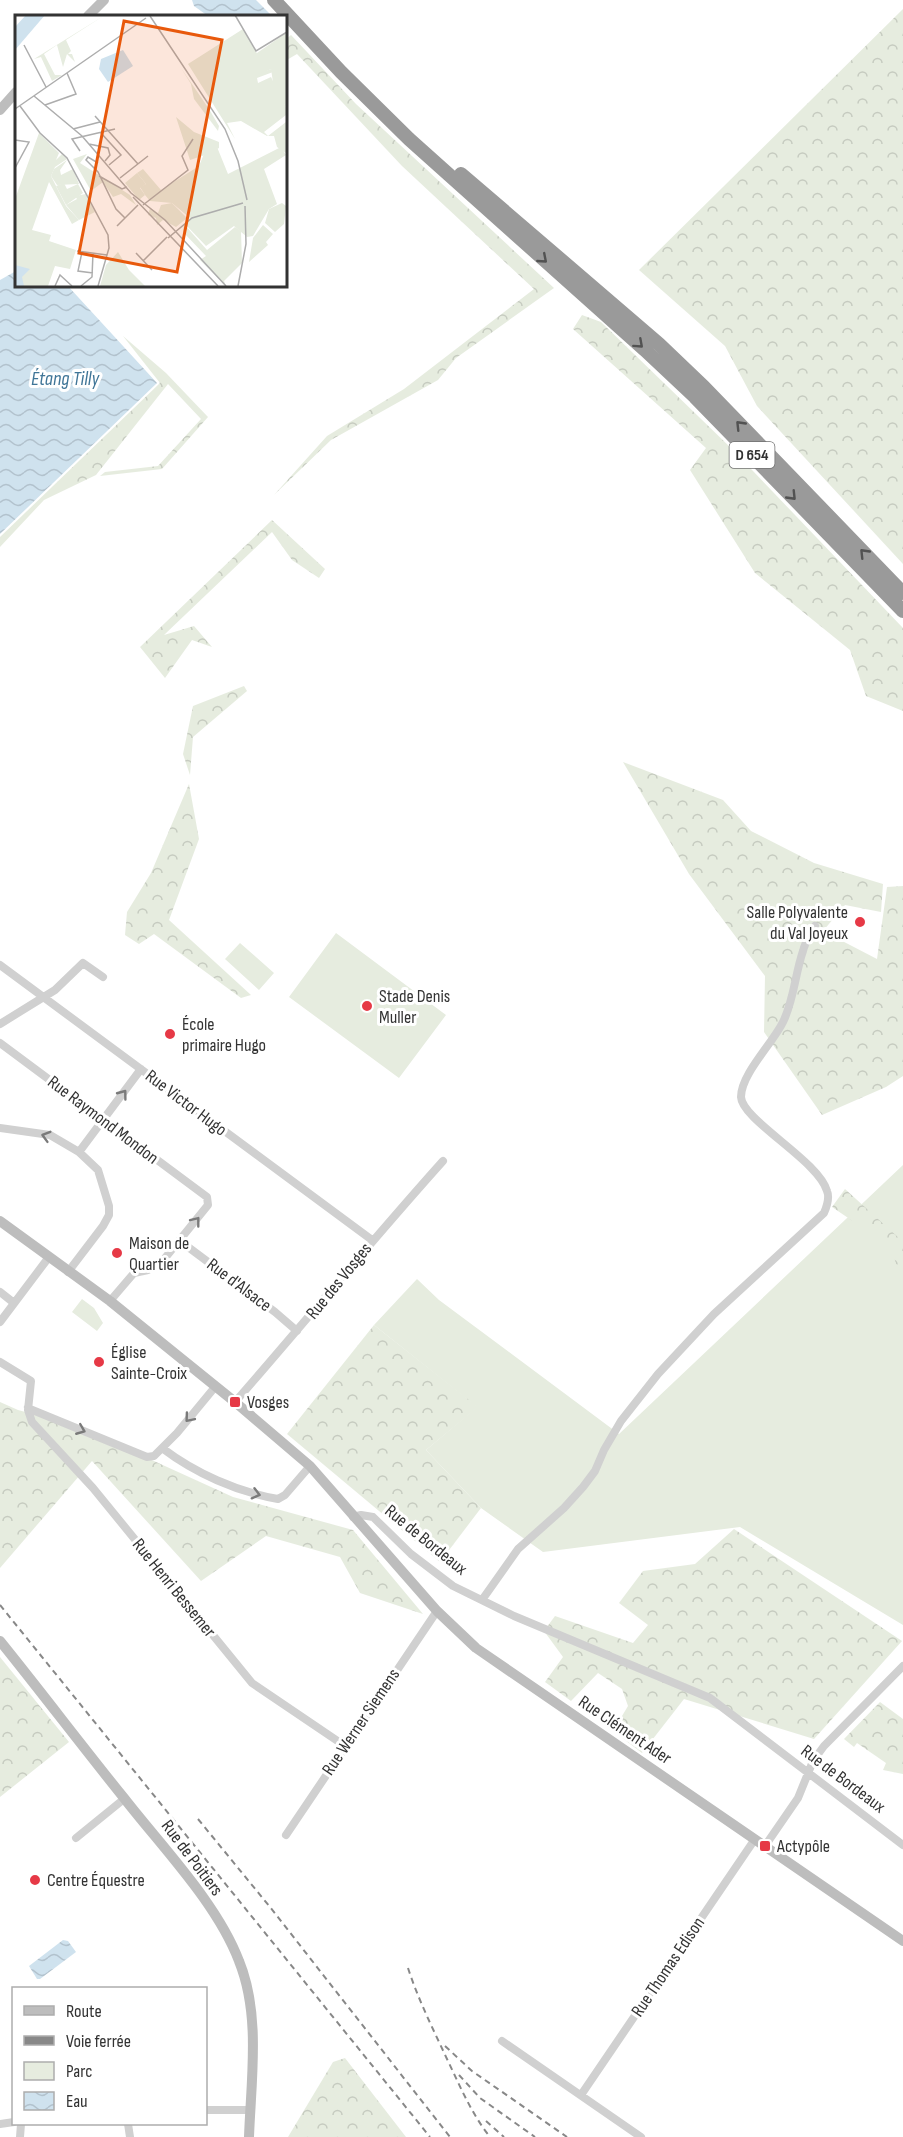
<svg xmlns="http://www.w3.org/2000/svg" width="903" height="2137" font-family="'Sofia Sans Condensed',sans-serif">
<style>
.green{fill:#e6ecdf}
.forest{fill:url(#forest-crowns)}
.water{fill:url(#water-waves)}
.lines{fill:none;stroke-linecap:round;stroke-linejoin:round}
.street{stroke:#d0d0d0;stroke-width:8}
.secondary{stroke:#bdbdbd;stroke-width:10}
.highway{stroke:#9a9a9a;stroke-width:14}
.rail{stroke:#888;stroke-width:2;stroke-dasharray:6 4.5;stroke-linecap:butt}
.oneway{stroke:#525252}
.oneway2{stroke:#7a7a7a}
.poi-dot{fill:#e63946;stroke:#fff;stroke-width:2}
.labels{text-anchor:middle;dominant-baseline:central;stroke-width:6;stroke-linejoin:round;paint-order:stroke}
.shield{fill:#fff;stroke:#707070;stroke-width:1.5}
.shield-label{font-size:16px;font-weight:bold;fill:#333}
.poi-label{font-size:18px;fill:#333;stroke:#fff;text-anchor:start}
.street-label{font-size:18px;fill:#333;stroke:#fff}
.water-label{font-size:20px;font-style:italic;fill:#3f7597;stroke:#fff}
.inset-road{fill:none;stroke:#adadad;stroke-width:1.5}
.view{fill:#e8590c;fill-opacity:0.15;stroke:#e8590c;stroke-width:3}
.inset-edge{fill:none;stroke:#333;stroke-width:3}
</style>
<defs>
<pattern id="forest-crowns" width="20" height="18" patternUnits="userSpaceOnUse" patternTransform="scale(1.5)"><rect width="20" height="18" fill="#e6ecdf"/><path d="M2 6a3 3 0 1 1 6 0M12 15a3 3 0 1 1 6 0" fill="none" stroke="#c6cbc0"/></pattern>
<pattern id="water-waves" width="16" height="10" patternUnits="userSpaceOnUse" patternTransform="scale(1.5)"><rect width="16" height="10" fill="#cfe2ee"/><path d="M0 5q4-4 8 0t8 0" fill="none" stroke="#b2c2cd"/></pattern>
</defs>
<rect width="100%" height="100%" fill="#fff"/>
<!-- green -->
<path class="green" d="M336 933 446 1015 399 1078 289 997Z
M240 943 274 973 259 990 225 959Z
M903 1165V1625L740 1527 543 1552 481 1508 426 1450 477 1407 374 1325 417 1279 439 1300 619 1434Z
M82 1299 94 1308 103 1323 97 1331 72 1312Z"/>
<!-- forest -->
<path class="forest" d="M903 9V564L757 406 725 346 639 270Z
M291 35 356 104 554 288 456 358 438 380 331 440 274 495 327 436 404 389 534 289 402 166 297 54 285 61V40Z
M582 315 601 322 731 448 903 628V711L866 696 850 650 755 573 690 470 706 448 573 329Z
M123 336 166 373 208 417 162 469 100 476 105 472 158 466 201 419 168 384 96 475 44 500 0 547V537L160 383Z
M272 520 325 569 319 578 292 560 272 532 164 635 194 626 212 647 192 640 165 678 140 647Z
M244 686 247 691 193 737 190 775 183 754 193 706Z
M623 762 723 800 751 831 814 863 883 884 881 912 845 905 823 931 877 959 887 887 903 886V1076L886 1087 822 1115 764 1032 765 976 689 874Z
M189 784 199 839 169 920 251 995 241 998 154 934 139 944 125 935 127 912 151 873Z
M845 1189 900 1239 903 1237V1269L896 1264 891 1247 832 1207Z
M374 1325 478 1407 426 1450 481 1508 440 1562 287 1434Z
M0 1402 18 1410 33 1414 121 1446 233 1497 353 1530 423 1614 360 1593 340 1557 266 1536 201 1581 92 1461 0 1568Z
M734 1529 902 1641 814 1739 684 1699 642 1753 613 1731 628 1706 622 1689 598 1673 571 1701 545 1682 563 1657 544 1631 555 1616 633 1643 648 1625 619 1603 643 1571 695 1564Z
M0 1657 69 1742 0 1797Z
M880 1702 903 1719V1774L883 1770 886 1763 857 1743 854 1747 844 1739Z
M345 2058 406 2137H288L333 2062Z"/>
<!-- water -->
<path class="water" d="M192 0H256L272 16H208L194 6Z
M16 271V285H67L157 383 0 534V280Z
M63 1940 68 1941 76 1952 40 1979H37L29 1966Z"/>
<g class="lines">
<!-- street -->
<path class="street" d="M0 965 372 1240
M0 1024 55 990 83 963 103 977
M0 1043 207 1197 208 1205 161 1263 148 1270 134 1273 110 1301
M0 1128 50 1135 79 1152 98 1170 109 1206V1215L103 1226 68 1272
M79 1152 141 1069
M180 1241 275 1312 297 1331
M0 1292 14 1303
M0 1322 49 1257
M0 1362 31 1381 28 1410 32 1422 93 1488 252 1683 345 1746
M235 1402C305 1322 372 1240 443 1161
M28 1407 30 1409 147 1457 154 1456 162 1448C195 1473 237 1492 278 1499L285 1495 310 1466
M162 1448 177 1433 215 1387
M353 1517 361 1515 373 1517 411 1554 453 1586 514 1616 710 1698 903 1845
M482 1600 518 1549 564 1508 583 1487 595 1471 604 1450 621 1421 658 1374 714 1314 824 1213C827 1206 830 1198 827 1191 819 1161 742 1120 741 1097 741 1074 773 1043 783 1022 794 1000 795 974 803 951 805 942 811 934 815 926
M286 1835 437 1611
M76 1838 124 1799
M765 1846 798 1798 813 1761 824 1746 903 1666
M502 2041 641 2137
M581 2095 755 1839
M206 2110H250
M0 2124 14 2122
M128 2124 130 2137
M20 2137 21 2124"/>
<!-- secondary -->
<path class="secondary" d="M88 16 104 0
M0 110 16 92
M0 1221 110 1301 235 1402 310 1466 437 1611 476 1648 903 1941
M0 1641C42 1693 82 1746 124 1798 162 1847 217 1903 239 1961 261 2015 251 2080 249 2137"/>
<!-- highway -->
<path class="highway" d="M274 0 341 72 409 139 645 350 695 397 903 611
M461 174 659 344 704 387 903 593"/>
<!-- rail -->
<path class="rail" d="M0 1605 430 2137
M198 1819 270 1907 450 2137
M408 1968C418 1999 433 2029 447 2059 460 2086 471 2113 490 2137
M445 2046 472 2071 567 2137
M459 2075 480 2098 535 2137
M486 2121 504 2137"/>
</g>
<!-- one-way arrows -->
<defs><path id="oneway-chevron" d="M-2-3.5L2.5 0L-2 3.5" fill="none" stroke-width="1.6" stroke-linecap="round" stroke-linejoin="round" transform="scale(1.5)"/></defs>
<g class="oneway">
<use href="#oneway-chevron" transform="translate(543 259) rotate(41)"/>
<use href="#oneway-chevron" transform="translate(639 344) rotate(42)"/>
<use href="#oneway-chevron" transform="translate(740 425) rotate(-134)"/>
<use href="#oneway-chevron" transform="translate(792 496) rotate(46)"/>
<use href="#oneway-chevron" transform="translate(864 553) rotate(-134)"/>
</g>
<g class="oneway2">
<use href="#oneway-chevron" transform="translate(123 1094) rotate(-53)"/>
<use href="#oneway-chevron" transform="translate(46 1136) rotate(-164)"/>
<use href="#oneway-chevron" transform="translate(196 1221) rotate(-52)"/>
<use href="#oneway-chevron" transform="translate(189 1418) rotate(130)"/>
<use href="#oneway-chevron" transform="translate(81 1430) rotate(22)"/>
<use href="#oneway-chevron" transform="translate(256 1494) rotate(15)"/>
</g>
<!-- markers -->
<g class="poi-dot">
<circle cx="860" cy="922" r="6"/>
<circle cx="367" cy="1006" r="6"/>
<circle cx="170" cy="1034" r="6"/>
<circle cx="117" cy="1253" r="6"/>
<circle cx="99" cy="1362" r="6"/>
<rect x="229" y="1396" width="12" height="12" rx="3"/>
<rect x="759" y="1840" width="12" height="12" rx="3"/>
<circle cx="35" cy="1880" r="6"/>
</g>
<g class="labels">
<!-- shield labels -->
<rect class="shield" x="729.5" y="442" width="45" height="26" rx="4.5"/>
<g class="shield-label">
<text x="752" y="455">D 654</text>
</g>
<!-- poi labels -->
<g class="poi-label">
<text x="848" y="912" text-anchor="end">Salle Polyvalente<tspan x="848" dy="21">du Val Joyeux</tspan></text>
<text x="379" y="996">Stade Denis<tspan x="379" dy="21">Muller</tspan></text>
<text x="182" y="1024">École<tspan x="182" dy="21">primaire Hugo</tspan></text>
<text x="129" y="1243">Maison de<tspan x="129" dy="21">Quartier</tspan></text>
<text x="111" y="1352">Église<tspan x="111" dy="21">Sainte-Croix</tspan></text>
<text x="247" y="1402">Vosges</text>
<text x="777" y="1846">Actypôle</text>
<text x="47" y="1880">Centre Équestre</text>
</g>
<!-- street labels -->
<g class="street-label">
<text transform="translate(186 1103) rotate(37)">Rue Victor Hugo</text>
<text transform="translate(103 1120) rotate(37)">Rue Raymond Mondon</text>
<text transform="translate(339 1281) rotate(-51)">Rue des Vosges</text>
<text transform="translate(239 1285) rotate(37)">Rue d'Alsace</text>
<text transform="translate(426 1540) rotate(39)">Rue de Bordeaux</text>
<text transform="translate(174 1588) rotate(51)">Rue Henri Bessemer</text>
<text transform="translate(361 1722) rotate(-56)">Rue Werner Siemens</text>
<text transform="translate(625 1730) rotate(34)">Rue Clément Ader</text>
<text transform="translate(843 1779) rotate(37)">Rue de Bordeaux</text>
<text transform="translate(192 1858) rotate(53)">Rue de Poitiers</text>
<text transform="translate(668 1967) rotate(-56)">Rue Thomas Edison</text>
</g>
<!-- water labels -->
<g class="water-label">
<text x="65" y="379">Étang Tilly</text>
</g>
</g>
<!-- overview -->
<g transform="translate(15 15)">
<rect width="272" height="272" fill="#fff"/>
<path d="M271 18V92L259 74 256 54 241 61 242 38ZM24 118 44 138 41 145 47 139 52 144 40 152 36 161 51 191 64 205 57 209 34 167 17 215 36 220 34 226 61 235 55 254 40 251 33 271H0V184ZM202 132 213 159 266 132 271 140 249 154 262 189 254 194 238 221 232 222 219 211 191 231 171 210 175 203 157 188 135 186 130 180 125 172 131 169 122 158 128 154 146 175 184 151 189 139Z" fill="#e6ecdf"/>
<path d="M90 0 51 25 56 36 53 39H57L60 47 52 39 48 52 42 30 29 39 40 60H47L37 66 26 42 19 44ZM228 14 244 42 242 59 256 54 258 57 242 63 243 68 256 62 271 92V100L249 117 253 121 271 107V138L262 132 259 121H252L226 106 212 108 220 124 173 49ZM166 53 194 94 204 111 203 116 179 84 176 69ZM161 102 179 117 204 127V133L194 138V156H191L190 140 175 145ZM72 139 65 148 115 180 121 190 106 179 98 182 88 167 76 176 58 144ZM52 145 45 155 46 160 58 154 64 169 42 170 36 161 39 154ZM122 158 131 169 125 173 130 180 124 185 110 168ZM71 179 80 197 64 205 51 190 62 184 60 181ZM157 188 172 203 161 212 148 205 142 210 141 203 133 200 135 193 143 198 146 190ZM267 188 271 191 269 209 260 217 250 208 254 194ZM169 209 192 235 220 212 226 216 227 248 209 266 211 271 185 245 191 241 168 217ZM248 210 258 219 251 227 253 230 234 247 238 223ZM103 237 114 255 130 271H85L91 250Z" fill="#e6ecdf"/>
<path d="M49 168 52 174 63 169 68 178 51 190 41 171Z" fill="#e6ecdf"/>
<path d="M11 0H30L0 35V12ZM108 35 118 51 93 67 84 54 86 44ZM0 250 15 254 7 262 9 271H0Z" fill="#cfe2ee"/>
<path class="inset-road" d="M220 0 241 36 272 17M135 1 210 114 223 146 232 185M9 30 31 72M19 81 67 121 116 178 150 205 211 271M30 90 61 79 52 58M5 91 25 118 52 143 93 220 94 233 83 271M0 94 131 3M80 101 123 149M58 114 85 107M86 118 106 140 94 150M0 125 14 127 0 153M74 129 93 133 95 140 90 146M65 136 57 124 100 114M83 148 73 142 71 145 83 157 101 194 110 203M84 161 107 174 112 172M105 163 133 141M118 182 203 271M128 190 173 155 167 141 178 124M102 211 123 190M153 223 177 203 228 188M62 236 92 240M67 237 63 256 78 258M121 238 137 255M128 246 152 222M40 271 45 260 57 271M66 271 77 262 78 238M223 271 231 229 230 191"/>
<path class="view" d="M109 6 207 25 162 257 64 238Z"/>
<rect width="272" height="272" class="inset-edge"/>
</g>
<!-- legend -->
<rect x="12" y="1987" width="195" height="138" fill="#ffffff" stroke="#adadad" stroke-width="1.5"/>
<rect x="24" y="2006" width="30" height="9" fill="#bdbdbd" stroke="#adadad" stroke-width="1.5"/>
<text x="66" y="2017" font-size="18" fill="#333333">Route</text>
<rect x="24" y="2036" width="30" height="9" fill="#888888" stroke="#adadad" stroke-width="1.5"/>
<text x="66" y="2047" font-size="18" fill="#333333">Voie ferrée</text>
<rect x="24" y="2062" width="30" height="18" fill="#e6ecdf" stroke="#adadad" stroke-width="1.5"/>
<text x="66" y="2077" font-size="18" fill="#333333">Parc</text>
<rect x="24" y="2092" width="30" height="18" fill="url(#water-waves)" stroke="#adadad" stroke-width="1.5"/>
<text x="66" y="2107" font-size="18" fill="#333333">Eau</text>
</svg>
